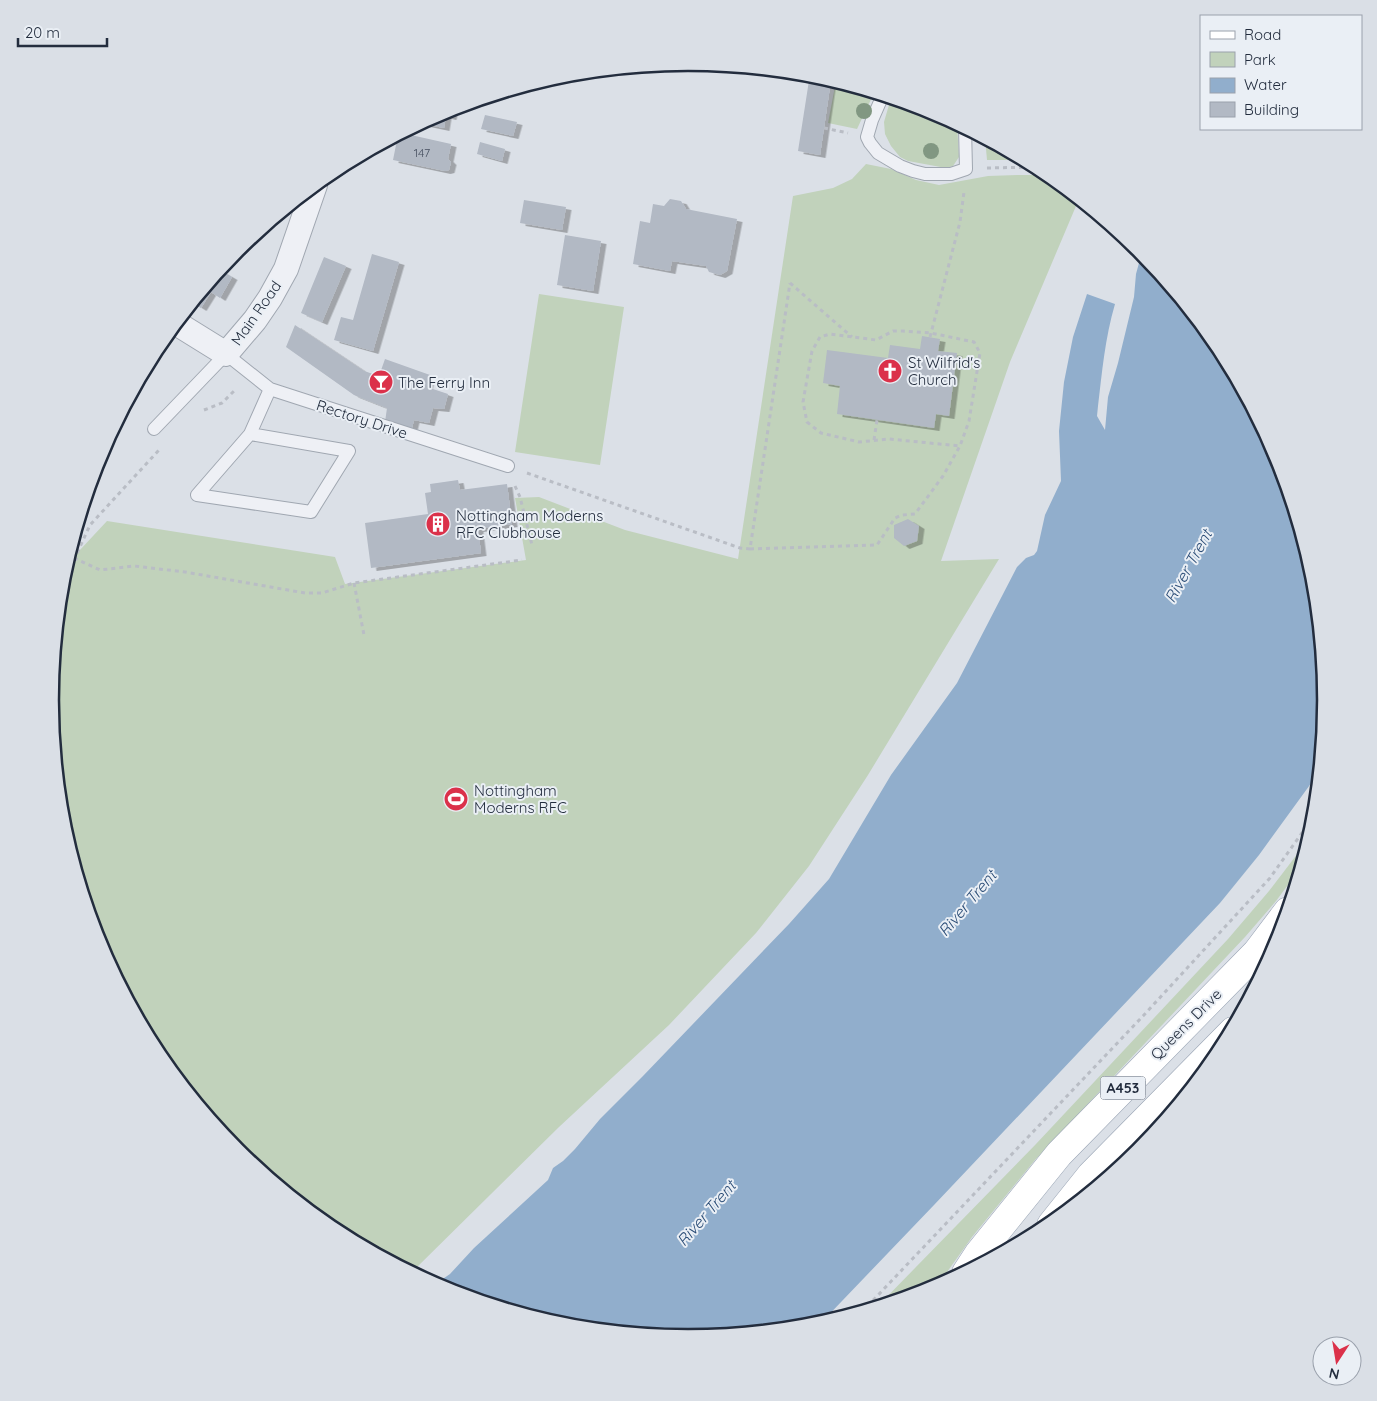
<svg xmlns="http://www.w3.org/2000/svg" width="1377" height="1401" font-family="Quicksand,sans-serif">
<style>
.green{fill:#c1d2bb}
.water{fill:#91aecc}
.building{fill:#b2b9c4;filter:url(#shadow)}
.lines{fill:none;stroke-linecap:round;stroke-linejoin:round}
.lane-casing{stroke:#a0a7b1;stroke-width:14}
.street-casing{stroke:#a0a7b1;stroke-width:26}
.primary-casing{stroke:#99a4b4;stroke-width:29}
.path{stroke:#b9bdc5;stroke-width:3;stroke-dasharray:4 4;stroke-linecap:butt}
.lane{stroke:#eef0f5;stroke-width:12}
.street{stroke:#eef0f5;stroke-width:24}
.primary{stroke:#fff;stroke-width:28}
.tree{fill:#819782}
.labels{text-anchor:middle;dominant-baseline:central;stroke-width:4;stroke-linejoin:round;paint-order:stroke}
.number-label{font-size:12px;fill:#475060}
.shield{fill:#eaeff5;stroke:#5f6775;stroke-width:1}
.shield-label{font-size:14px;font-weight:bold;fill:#232d3e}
.street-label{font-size:15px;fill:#232d3e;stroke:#eaeff5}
.poi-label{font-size:15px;fill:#232d3e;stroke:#eaeff5;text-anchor:start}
.water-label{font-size:16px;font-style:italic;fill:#2a4c76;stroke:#eaeff5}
.rim{fill:none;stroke:#232d3e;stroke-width:2.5}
</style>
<defs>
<filter id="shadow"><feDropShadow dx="5.5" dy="3" stdDeviation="0" flood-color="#0004"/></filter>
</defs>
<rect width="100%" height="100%" fill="#dbe0e7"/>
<!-- green -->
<path class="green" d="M836 81 874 93 857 129 828 123Z
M891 98 933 111 957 124 959 157 953 166 946 168 908 161 900 157 891 146 885 134 884 122Z
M985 138 1025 160H987Z
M866 164 891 169 916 180 939 185 988 176 1017 175H1050L1079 199 1010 362 941 561 999 559 868 775 809 866 756 933 669 1025 559 1127 411 1273 334 1231 237 1152 157 1055 99 945 62 825 50 700 62 576 65 566 107 521 335 557 345 584 526 560 515 498 539 497 625 530 738 559 793 196 833 188 852 179Z
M539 294 624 307 600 465 515 452Z
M1311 836 1302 866 1276 901 1245 937 1035 1160 972 1237 935 1289 876 1308 1036 1144 1228 939 1269 891Z"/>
<!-- water -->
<path class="water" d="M1142 252 1220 346 1278 456 1315 576 1327 700 1320 771 1259 855 1220 903 934 1205 819 1325 813 1327 688 1339 564 1327 444 1290 434 1285 450 1274 474 1248 548 1180 553 1168 563 1161 575 1149 600 1119 643 1076 789 924 829 879 891 775 957 683 1017 567 1026 558 1034 555 1037 551 1045 515 1061 481 1059 431 1064 382 1073 337 1087 294 1115 304C1105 338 1102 372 1098 406L1097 416 1105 430 1108 397 1118 363 1134 297 1136 274Z"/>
<!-- building -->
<path class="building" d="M810 74 831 80 820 155 798 151Z
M453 108 451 117 446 116 444 128 420 123 444 110Z
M485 115 517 122 513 136 481 129Z
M402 133 451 144 448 159 451 162 449 170 445 171 393 160 398 135Z
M480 142 505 149 502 161 477 154Z
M670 199 681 201 686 209 737 219 727 271 720 275 709 272 706 266 672 261 670 271 633 264 640 221 650 223 653 204 664 206Z
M524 200 566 207 562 230 520 223Z
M565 235 601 241 593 291 557 285Z
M372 254 399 262 373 351 334 340 341 317 353 320Z
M324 257 346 266 322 322 301 313Z
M220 270 232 277 220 298 211 292 201 308 193 303Z
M295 325 364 371 379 376 385 359 430 375 427 387 448 394 444 409 433 408 429 423 414 420 412 428 385 422 387 408 354 395 286 347Z
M922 336 940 339 938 351 957 353 949 416 936 414 934 428 837 414 840 386 823 383 827 350 888 358 890 345 920 349Z
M458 480 460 490 507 484 512 524 478 529 481 553 371 568 365 523 428 514 425 493 431 492 430 484Z
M908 519 919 526 917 541 904 546 894 538V525Z"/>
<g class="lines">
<defs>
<path id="lane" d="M883 95 872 120 867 137 870 143 878 153 900 166 913 171 925 174H951L966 169 965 128
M154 429 226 354 270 389 508 466
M250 434 197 495 311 512 349 451 250 434 270 389"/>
<path id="street" d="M176 323 226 354 255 320 270 298 286 269 315 185"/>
<path id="primary" d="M1051 1225 1091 1175 1233 1031
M966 1273 979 1253 1059 1154 1257 952 1288 911"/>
</defs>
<!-- lane casing -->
<use href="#lane" class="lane-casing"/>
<!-- street casing -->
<use href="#street" class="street-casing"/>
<!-- primary casing -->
<use href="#primary" class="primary-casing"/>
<!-- path -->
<path class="path" d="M824 128 848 133
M986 144H995
M987 168 1039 167
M790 283 852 337
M930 337 960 222 964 192
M204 410 222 403 236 389
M874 440 877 420
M527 473 740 548 750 549 790 283
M515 486 520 497 532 545
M750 549 877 545 895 518 902 515 915 514 943 476 960 446 969 421 980 353 974 342 931 333 903 331H893L876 340 830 334 820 337 812 351 803 402 807 422 821 433 859 442 889 439 960 446
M74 558 100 570 134 566 185 572 305 593H322L354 583 522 560
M62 581 68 573 90 525 159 450
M354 583 364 635
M862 1312 1143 1016 1270 878 1316 813"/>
<!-- lane -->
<use href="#lane" class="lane"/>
<!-- street -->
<use href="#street" class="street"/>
<!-- primary -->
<use href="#primary" class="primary"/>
</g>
<!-- trees -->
<g class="tree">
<circle cx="864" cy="111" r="8"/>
<circle cx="931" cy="151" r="8"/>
</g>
<!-- icons -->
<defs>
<symbol id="church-disc" viewBox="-11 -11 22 22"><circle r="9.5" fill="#db314a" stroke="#eaeff5"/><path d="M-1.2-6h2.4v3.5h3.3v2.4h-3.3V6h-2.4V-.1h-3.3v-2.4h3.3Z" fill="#fff"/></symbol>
<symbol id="bar-disc" viewBox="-11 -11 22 22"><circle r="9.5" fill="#db314a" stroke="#eaeff5"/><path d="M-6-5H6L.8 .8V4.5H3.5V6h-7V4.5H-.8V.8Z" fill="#fff"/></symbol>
<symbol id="building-disc" viewBox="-11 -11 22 22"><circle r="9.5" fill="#db314a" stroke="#eaeff5"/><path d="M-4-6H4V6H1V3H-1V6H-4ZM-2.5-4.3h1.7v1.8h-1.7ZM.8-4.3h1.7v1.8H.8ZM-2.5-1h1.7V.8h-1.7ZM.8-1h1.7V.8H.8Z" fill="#fff"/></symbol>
<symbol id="stadium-disc" viewBox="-11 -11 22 22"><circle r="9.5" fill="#db314a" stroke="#eaeff5"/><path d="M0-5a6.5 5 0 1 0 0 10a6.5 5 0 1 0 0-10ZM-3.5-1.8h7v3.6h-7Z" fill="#fff"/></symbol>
</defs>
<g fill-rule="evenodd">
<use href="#church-disc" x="876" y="357" width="28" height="28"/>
<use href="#bar-disc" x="367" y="368" width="28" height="28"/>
<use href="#building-disc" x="424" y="510" width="28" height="28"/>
<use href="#stadium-disc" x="442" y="785" width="28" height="28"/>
</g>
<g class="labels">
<!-- number labels -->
<g class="number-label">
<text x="422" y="152">147</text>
</g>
<!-- shield labels -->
<rect class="shield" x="1100.5" y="1076.5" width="45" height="23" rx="4"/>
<g class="shield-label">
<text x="1123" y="1088">A453</text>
</g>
<!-- street labels -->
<g class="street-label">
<text transform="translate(256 313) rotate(-55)">Main Road</text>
<text transform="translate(362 419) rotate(18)">Rectory Drive</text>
<text transform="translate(1186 1024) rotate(-45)">Queens Drive</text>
</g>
<!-- poi labels -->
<g class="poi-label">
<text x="908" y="362">St Wilfrid's<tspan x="908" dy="17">Church</tspan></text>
<text x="398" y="382">The Ferry Inn</text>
<text x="456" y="515">Nottingham Moderns<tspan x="456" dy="17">RFC Clubhouse</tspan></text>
<text x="474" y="790">Nottingham<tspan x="474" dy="17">Moderns RFC</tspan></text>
</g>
<!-- water labels -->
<g class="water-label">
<text transform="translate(1188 566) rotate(-61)">River Trent</text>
<text transform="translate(967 903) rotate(-50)">River Trent</text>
<text transform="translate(706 1213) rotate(-49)">River Trent</text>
</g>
</g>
<!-- crop -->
<path d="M0 0H1377V1401H0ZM59 700a629 629 0 1 1 1258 0a629 629 0 1 1-1258 0Z" fill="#dadfe6" fill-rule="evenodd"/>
<path class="rim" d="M59 700a629 629 0 1 1 1258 0a629 629 0 1 1-1258 0Z"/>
<!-- legend -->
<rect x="1200" y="15" width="162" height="115" fill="#eaeff5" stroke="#9aa1ac"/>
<rect x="1210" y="31" width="25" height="8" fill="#ffffff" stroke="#9aa1ac"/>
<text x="1244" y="40" font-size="15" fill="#232d3e">Road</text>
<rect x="1210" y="52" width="25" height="15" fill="#c1d2bb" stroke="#9aa1ac"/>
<text x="1244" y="65" font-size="15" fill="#232d3e">Park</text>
<rect x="1210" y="78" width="25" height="15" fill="#91aecc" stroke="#9aa1ac"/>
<text x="1244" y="90" font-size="15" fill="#232d3e">Water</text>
<rect x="1210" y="102" width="25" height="15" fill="#b2b9c4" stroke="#9aa1ac"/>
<text x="1244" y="115" font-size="15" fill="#232d3e">Building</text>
<!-- north arrow -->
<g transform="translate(1337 1361) rotate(192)"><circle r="24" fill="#eaeff5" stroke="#9aa1ac"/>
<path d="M0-4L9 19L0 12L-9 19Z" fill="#db314a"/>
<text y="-8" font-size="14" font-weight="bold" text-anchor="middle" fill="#232d3e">N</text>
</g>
<!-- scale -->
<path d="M18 38v8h89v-8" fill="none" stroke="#232d3e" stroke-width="2.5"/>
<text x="25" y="38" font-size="15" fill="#232d3e" stroke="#eaeff5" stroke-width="4" paint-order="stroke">20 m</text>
</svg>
